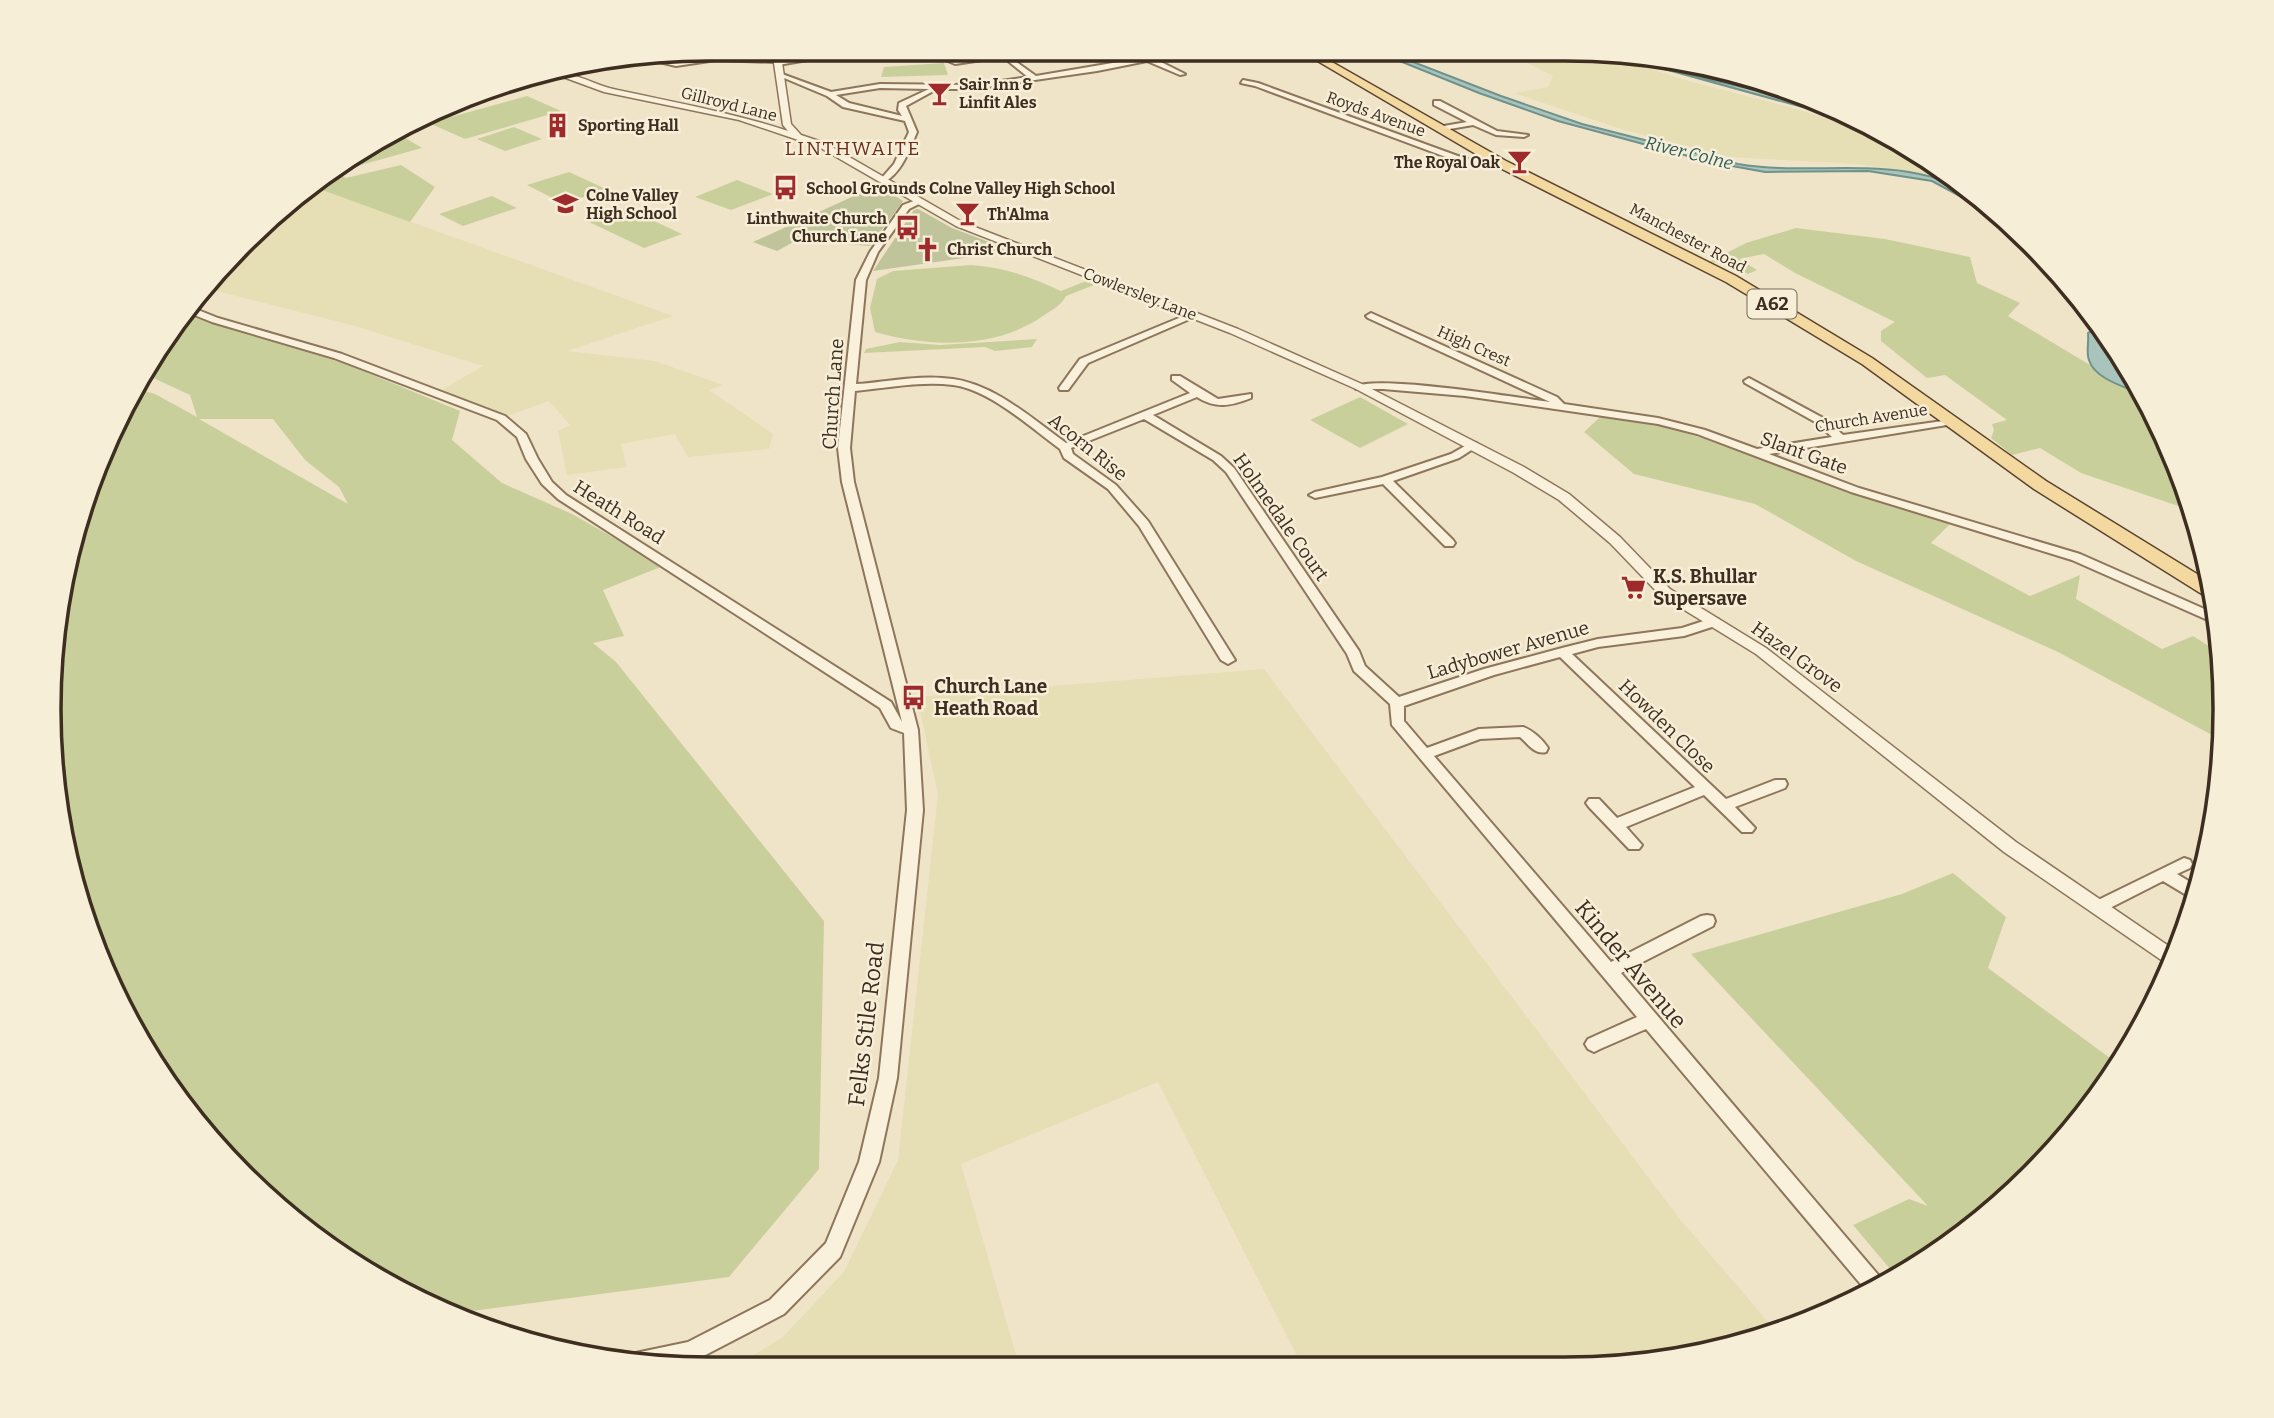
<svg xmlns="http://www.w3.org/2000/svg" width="2274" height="1418" font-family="Bitter,serif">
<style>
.farmland{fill:#e6deb5}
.green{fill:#c9cf9b;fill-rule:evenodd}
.cemetery{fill:#bfc49a}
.water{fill:#a9c4bc;stroke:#6f938a;stroke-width:2}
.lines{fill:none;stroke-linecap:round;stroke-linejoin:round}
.minor-casing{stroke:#8d765c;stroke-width:4}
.tertiary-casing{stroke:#8d765c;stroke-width:3}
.primary-casing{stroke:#5b4430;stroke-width:3}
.minor{fill:#faf1dc;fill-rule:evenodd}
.tertiary{fill:#faf1dc;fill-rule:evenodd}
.primary{fill:#f3d9a0;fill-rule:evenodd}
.labels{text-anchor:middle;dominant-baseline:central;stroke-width:5;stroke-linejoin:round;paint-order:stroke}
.far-poi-label{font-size:16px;font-weight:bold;fill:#3d2e20;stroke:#f7eed8;text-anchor:start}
.far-street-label{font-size:16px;fill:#3d2e20;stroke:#f7eed8}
.far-water-label{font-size:18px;font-style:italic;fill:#2f5d5a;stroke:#f7eed8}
.shield{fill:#f7eed8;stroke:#756857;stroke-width:2}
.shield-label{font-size:18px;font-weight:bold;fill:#3d2e20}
.far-quarter-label{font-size:19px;letter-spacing:2px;fill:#6b2e1e;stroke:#f7eed8}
.street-label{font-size:19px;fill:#3d2e20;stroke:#f7eed8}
.poi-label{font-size:19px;font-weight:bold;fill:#3d2e20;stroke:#f7eed8;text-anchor:start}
.near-street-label{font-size:23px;fill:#3d2e20;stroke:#f7eed8}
.rim{fill:none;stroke:#3d2e20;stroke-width:3.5}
</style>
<rect width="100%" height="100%" fill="#f0e4c8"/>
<!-- farmland -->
<path class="farmland" d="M1509 54H1604L1692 82 1790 107 1846 125 1953 178 1858 164 1729 157 1624 130 1514 93 1548 87 1553 76Z
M314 187 673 316 567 351 655 361 723 385 709 390 773 434 769 449 688 457 675 434 621 444 627 467 567 475 558 431 570 425 549 401 507 416 442 390 483 366 355 326 217 291 208 286Z
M1264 669 1679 1218 1776 1331 1736 1346 1609 1368 1302 1366 1158 1082 961 1164 1019 1365 738 1364 782 1338 844 1272 898 1160 938 795 917 697Z"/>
<!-- green -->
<path class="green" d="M944 63 948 75 881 77 884 67Z
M527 96 561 111 465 139 429 123Z
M514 127 542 139 505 151 477 139Z
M397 133 422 148 357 166 345 159Z
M401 165 435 187 410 222 314 187 332 170 346 178Z
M569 172 606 189 564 204 527 185Z
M737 180 773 194 731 210 695 197Z
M492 196 517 208 463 226 439 214Z
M626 208 682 234 644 248 589 222Z
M1796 228 1885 239 1970 257 1977 283 2020 303 2008 316 2090 365 2115 349 2137 379 2192 505 2187 509 2081 473 2040 448 2012 455 1991 438 1994 430 1992 424 2007 420 1945 375 1927 378 1881 341V331L1895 322 1795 273 1764 254 1739 259 1757 270 1748 274 1724 263 1709 262 1746 243Z
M971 265C1003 267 1032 277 1061 291L1086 281 1094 285 1066 296C1062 304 1054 309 1046 314 998 349 930 348 875 332L870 308 877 279 893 271Z
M182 314 346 364 460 411 452 440 502 483 572 514 663 566 603 590 624 636 593 643 616 662 824 921 819 1169 729 1277 449 1314 307 1232 160 1076 72 880 49 709 84 496 141 390 155 394 197 417 190 395 149 376ZM199 419H273L305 460 339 487 348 504Z
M1037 339 1032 347 995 351 985 347 864 353 866 349 900 342 940 345Z
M1360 397 1408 424 1360 448 1310 420Z
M1601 416 1657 425 1723 444 1855 494 1952 522 1931 543 2030 596 2080 575 2076 599 2162 649 2193 636 2220 653 2223 741 2058 652 1856 561 1755 504 1634 474 1584 432Z
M1953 873 2006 917 1988 968 2118 1064 2088 1111 1967 1232 1896 1276 1853 1225 1909 1199 1928 1206 1691 954 1902 894Z"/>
<!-- cemetery -->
<path class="cemetery" d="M878 185 903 201 870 246 797 240 777 251 753 242Z
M918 209 952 228 1013 251 873 271 914 210Z"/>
<!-- water -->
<path class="water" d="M1380 53H1390L1501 96 1582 124 1738 164C1820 178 1910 149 1984 201 1998 211 2010 226 2023 238L1971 202 1932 181 1868 171 1765 172 1710 162 1558 121 1479 93Z
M1610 54C1627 54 1658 49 1668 65L1665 69 1820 105 1840 112 1920 158 1824 113Z
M2097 323 2116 350 2110 352 2108 356 2123 371 2136 379 2144 395C2128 388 2094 379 2089 360 2086 353 2089 342 2088 333L2095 329Z"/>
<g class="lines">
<defs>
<path id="minor" d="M852 50H867L778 65 775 62 716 60 676 66 647 59 655 58 676 62 716 56 778 58 781 60Z
M922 50H932L956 60 1004 53 1036 76 1136 59 1120 51 1130 52 1143 58 1185 52 1155 59 1185 74 1180 75 1147 61 1097 71 974 89H937L906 106 917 132C909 150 902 173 884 182L880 180 894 164 909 132 905 121 843 107 827 96 777 75 782 74 831 92 880 84 974 85 1028 77 1003 57 955 64ZM880 88 929 89 899 103 898 110 902 116 849 103 836 95Z
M1104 51H1115L1100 55V53Z
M1243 80 1258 83 1466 159 1502 162 1506 164 1502 166 1462 163 1255 86 1241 83Z
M1434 101H1440L1497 131 1528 135 1524 137 1496 135 1473 125 1438 131V127L1467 122 1434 105Z
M919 199 923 202 909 209 878 252 866 280 856 384C888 382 921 374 953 379 996 385 1032 419 1066 443L1190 393 1172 380V376H1180L1218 399 1251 394V398C1231 406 1216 409 1197 397L1153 415 1221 456 1234 468 1359 651 1365 666 1399 697 1484 669 1562 648 1598 639 1682 628 1713 618 1718 619 1720 622 1718 625 1684 636 1598 647 1572 654 1726 799 1775 780H1785L1787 784 1785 788 1735 807 1755 828 1752 832H1742L1704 795 1626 827 1642 845 1639 849H1629L1589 807 1586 803 1589 799H1599L1617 818 1695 787 1560 657 1494 675 1404 706V721L1427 748 1479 729 1523 727C1532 730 1543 740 1548 748L1546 752C1535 755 1528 744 1520 737L1480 739 1434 756 1611 962 1701 916 1707 915 1713 916 1715 921 1713 926 1621 973 1885 1283 1869 1294 1646 1029 1600 1049 1594 1052 1588 1049 1585 1044 1588 1039 1637 1017 1392 725 1390 704 1354 671 1347 654 1226 472 1213 460 1144 419 1071 448 1073 454 1116 485 1148 521 1235 660 1228 664 1221 660 1139 526 1108 489 1064 458 1060 449C1030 427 990 390 953 385 921 381 887 388 855 391L850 448 854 482 918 730 923 810 897 1078 879 1162 840 1257 784 1314 690 1363H624L626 1355 688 1342 770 1300 826 1243 859 1162 879 1078 907 810 904 733 891 728 880 708 558 499 542 484 526 459 517 437 497 420 334 358 212 322 184 311 188 306 218 318 342 354 505 416 526 434 538 459 552 482 566 495 891 702 902 722 842 482 838 448 856 280 870 252 903 205Z
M1191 313 1199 315 1088 363 1068 390H1060L1059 388 1080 359Z
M1371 313 1557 397 1564 404 1658 418 1705 430 1757 449 1832 437 1817 423 1745 383 1744 381 1749 378 1825 419 1843 435 1957 419V423L1953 424 1769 454 1859 488 2080 554 2218 615 2219 625 2072 560 1851 492 1697 434 1658 424 1465 396 1383 389H1356L1355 387C1374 374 1519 398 1550 402L1368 318 1366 316Z
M1472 442 1476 443V447L1459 458 1393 481 1453 540 1455 543 1453 546H1445L1383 484 1315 498 1309 495 1315 492 1382 477 1451 454Z
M2184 858 2190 860 2192 864 2190 868 2177 874 2200 888 2196 898 2188 896 2163 881 2104 911 2098 913 2092 911 2090 907 2092 903Z"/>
<path id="tertiary" d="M772 49H780L791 124 801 135 825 143 962 222 1238 329 1364 385 1524 467 1569 494 1620 537 1670 589 1766 648 2016 842 2176 951 2170 966 2004 852 1756 654 1660 595 1610 543 1559 500 1514 473 1356 389 1230 333 956 226 819 147 739 120 604 92 555 74C574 71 594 85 613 89 672 102 730 112 788 131L783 125Z"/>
<path id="primary" d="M1304 53H1316L1506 161 1736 276 1872 358 2046 481 2210 582 2213 597 2205 596 2034 489 1862 364 1726 282 1498 167Z"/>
</defs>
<!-- minor casing -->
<use href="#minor" class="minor-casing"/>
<!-- tertiary casing -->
<use href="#tertiary" class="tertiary-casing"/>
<!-- primary casing -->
<use href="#primary" class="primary-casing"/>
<!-- minor -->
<use href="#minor" class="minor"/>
<!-- tertiary -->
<use href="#tertiary" class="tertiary"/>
<!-- primary -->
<use href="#primary" class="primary"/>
</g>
<!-- icons -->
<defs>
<symbol id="bar-bare" viewBox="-9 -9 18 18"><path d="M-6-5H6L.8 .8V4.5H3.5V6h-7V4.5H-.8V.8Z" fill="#9e2a2b" stroke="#f7eed8" stroke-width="2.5" paint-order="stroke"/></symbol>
<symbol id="building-bare" viewBox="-9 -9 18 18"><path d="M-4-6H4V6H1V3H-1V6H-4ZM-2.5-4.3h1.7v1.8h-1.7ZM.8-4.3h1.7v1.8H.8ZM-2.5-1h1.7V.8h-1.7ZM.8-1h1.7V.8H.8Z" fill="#9e2a2b" stroke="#f7eed8" stroke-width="2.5" paint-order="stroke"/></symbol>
<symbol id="bus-bare" viewBox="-9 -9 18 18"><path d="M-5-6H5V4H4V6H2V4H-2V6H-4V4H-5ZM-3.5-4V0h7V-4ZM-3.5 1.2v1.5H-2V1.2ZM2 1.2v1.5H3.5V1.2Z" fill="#9e2a2b" stroke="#f7eed8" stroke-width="2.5" paint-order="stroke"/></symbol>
<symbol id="school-bare" viewBox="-9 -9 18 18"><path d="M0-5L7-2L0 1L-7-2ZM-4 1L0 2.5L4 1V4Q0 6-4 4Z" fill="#9e2a2b" stroke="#f7eed8" stroke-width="2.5" paint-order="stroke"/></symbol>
<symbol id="church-bare" viewBox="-9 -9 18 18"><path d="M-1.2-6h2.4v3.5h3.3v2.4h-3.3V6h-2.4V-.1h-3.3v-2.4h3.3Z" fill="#9e2a2b" stroke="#f7eed8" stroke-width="2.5" paint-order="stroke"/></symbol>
<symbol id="supermarket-bare" viewBox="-9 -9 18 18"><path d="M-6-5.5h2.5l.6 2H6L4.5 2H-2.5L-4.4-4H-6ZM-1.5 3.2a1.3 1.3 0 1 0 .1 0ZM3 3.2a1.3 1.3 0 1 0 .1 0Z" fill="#9e2a2b" stroke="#f7eed8" stroke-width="2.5" paint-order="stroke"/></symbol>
</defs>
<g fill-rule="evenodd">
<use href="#bar-bare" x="922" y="76" width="35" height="35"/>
<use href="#building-bare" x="540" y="108" width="35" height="35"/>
<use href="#bar-bare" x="1502" y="144" width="35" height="35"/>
<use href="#bus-bare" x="768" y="170" width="35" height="35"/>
<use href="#school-bare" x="548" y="186" width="35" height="35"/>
<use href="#bar-bare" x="950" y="196" width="35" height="35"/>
<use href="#bus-bare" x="890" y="210" width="35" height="35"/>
<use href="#church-bare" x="910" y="232" width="35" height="35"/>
<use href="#supermarket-bare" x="1616" y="570" width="35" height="35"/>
<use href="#bus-bare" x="896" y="680" width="35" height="35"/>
</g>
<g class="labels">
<!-- far-poi labels -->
<g class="far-poi-label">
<text x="959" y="84">Sair Inn &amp;<tspan x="959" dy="18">Linfit Ales</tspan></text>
<text x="578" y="125">Sporting Hall</text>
<text x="1500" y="162" text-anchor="end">The Royal Oak</text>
<text x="806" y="188">School Grounds Colne Valley High School</text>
<text x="586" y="195">Colne Valley<tspan x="586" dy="18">High School</tspan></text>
<text x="987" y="214">Th'Alma</text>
<text x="887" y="218" text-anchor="end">Linthwaite Church<tspan x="887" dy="18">Church Lane</tspan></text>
<text x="947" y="249">Christ Church</text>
</g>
<!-- far-street labels -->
<g class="far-street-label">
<text transform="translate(729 104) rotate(14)">Gillroyd Lane</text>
<text transform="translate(1376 114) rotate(20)">Royds Avenue</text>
<text transform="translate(1688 238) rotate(28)">Manchester Road</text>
<text transform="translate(1140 294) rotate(21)">Cowlersley Lane</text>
<text transform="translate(1474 346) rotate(24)">High Crest</text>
<text transform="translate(1871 418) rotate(-9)">Church Avenue</text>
</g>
<!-- far-water labels -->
<g class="far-water-label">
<text transform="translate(1689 153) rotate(14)">River Colne</text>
</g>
<!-- shield labels -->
<rect class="shield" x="1747.5" y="289.5" width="49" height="29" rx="5"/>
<g class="shield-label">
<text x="1772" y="304">A62</text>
</g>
<!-- far-quarter labels -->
<g class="far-quarter-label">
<text x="853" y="148">LINTHWAITE</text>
</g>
<!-- street labels -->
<g class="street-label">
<text transform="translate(833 394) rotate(-86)">Church Lane</text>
<text transform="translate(1088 447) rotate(39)">Acorn Rise</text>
<text transform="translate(1804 453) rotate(20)">Slant Gate</text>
<text transform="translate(619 512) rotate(32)">Heath Road</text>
<text transform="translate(1281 517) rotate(55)">Holmedale Court</text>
<text transform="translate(1508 650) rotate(-16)">Ladybower Avenue</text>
<text transform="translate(1797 657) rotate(36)">Hazel Grove</text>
<text transform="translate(1667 726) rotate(44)">Howden Close</text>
</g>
<!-- poi labels -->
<g class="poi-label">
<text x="1653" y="576">K.S. Bhullar<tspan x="1653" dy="22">Supersave</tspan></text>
<text x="934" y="686">Church Lane<tspan x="934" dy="22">Heath Road</tspan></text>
</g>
<!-- near-street labels -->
<g class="near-street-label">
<text transform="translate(1631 964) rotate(50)">Kinder Avenue</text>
<text transform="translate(866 1024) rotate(-83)">Felks Stile Road</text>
</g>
</g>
<!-- crop -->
<path d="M0 0H2274V1418H0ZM709 61H1565A648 648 0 0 1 2213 709V709A648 648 0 0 1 1565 1357H709A648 648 0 0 1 61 709V709A648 648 0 0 1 709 61Z" fill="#f7eed8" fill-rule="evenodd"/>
<path class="rim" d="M709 61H1565A648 648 0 0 1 2213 709V709A648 648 0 0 1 1565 1357H709A648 648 0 0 1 61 709V709A648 648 0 0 1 709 61Z"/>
</svg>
